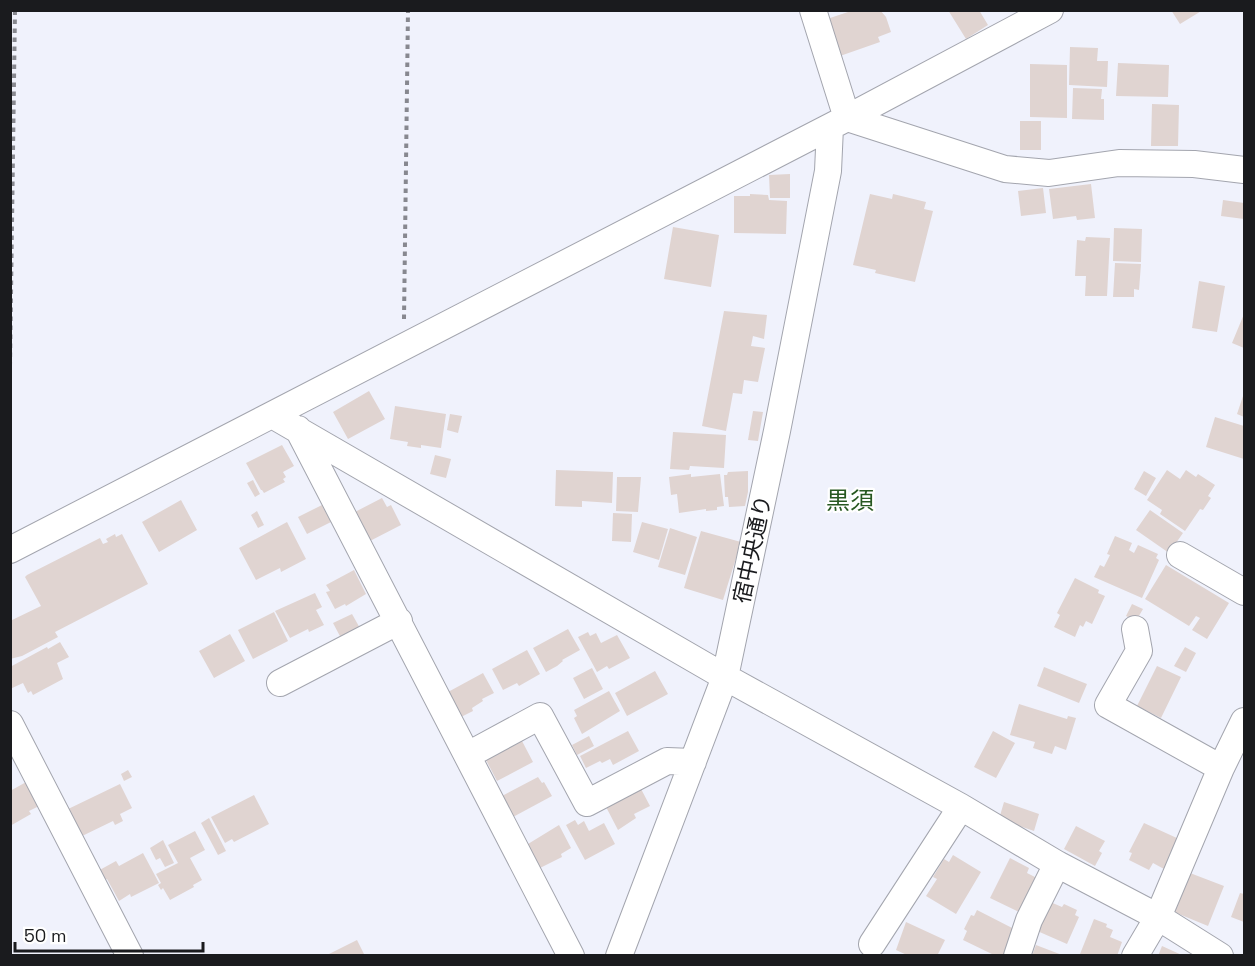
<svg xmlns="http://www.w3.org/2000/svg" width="1255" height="966" font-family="'Space Grotesk','Noto Sans JP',sans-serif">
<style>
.building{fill:#e0d4d1}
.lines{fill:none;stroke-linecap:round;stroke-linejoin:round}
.minor-casing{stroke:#a3a5ae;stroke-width:28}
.path{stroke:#87888f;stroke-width:4;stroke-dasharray:4.5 4.5;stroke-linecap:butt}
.minor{stroke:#fff;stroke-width:26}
.labels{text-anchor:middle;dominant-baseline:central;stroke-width:4.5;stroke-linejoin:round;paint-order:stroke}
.street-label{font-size:22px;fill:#1a1b1e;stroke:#fff}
.neighbourhood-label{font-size:24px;fill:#275821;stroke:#fff}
</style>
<rect width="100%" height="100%" fill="#f0f2fc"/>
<!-- building -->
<path class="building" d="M854 10H880L886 17 891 32 878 37 880 42 840 56 827 19Z
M948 10H979L988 25 966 39Z
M1171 10H1203L1180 24Z
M1070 47 1098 48 1097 61H1108L1107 87 1069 85Z
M1118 63 1169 65 1168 97 1116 96Z
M1030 64 1067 65V118L1030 117Z
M1073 88 1102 89 1101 99H1104V120L1072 119Z
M1152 104 1179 105 1178 146H1151Z
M1020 121H1041V150H1020Z
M790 174V198H770L769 175Z
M1091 184 1095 218 1077 220 1076 216 1053 219 1049 189Z
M1043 188 1046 213 1021 216 1018 191Z
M750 194 768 195 769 200 787 201 786 234 734 233V196H750Z
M870 194 892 199 893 194 926 202 924 209 933 211 915 282 875 273 876 270 853 265Z
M1223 200 1244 203V219L1221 216Z
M673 227 719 235 711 287 664 279Z
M1114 228 1142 229 1141 262 1113 261Z
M1086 237 1110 238 1107 296H1085L1086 276H1075L1077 240 1085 241Z
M1115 263 1141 264 1139 290 1134 289V297H1113Z
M1199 281 1225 286 1217 332 1192 328Z
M724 311 767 315 764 339 753 336 751 346 765 348 758 382 744 380 742 394 733 393 726 431 702 426Z
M1244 314V348L1232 343Z
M369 391 385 419 348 439 333 412Z
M1244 393V417L1237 414Z
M395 406 446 414 441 448 421 445V448L407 446 408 442 390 439Z
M753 411 763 412 758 441 748 440Z
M450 414 462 416 458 433 447 430Z
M1215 417 1244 426V459L1206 447Z
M673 432 726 435 724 468 690 466 689 470 670 469Z
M282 445 294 466 283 472 286 477 283 479 285 482 264 493 262 490H261L246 463Z
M435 455 451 459 446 478 430 474Z
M556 470 613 472 612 503 582 501V507L555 506Z
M1167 470 1180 479 1186 470 1196 477 1198 474 1215 485 1208 496 1211 498 1203 510 1200 509 1185 531 1160 514 1162 510 1147 500Z
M748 471V492L745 506 729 507 728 497H725L724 475H727L728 472Z
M1144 471 1156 478 1146 496 1134 489Z
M691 474V477L720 474 724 506 717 507V510L706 511V509L679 513 677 494 671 495 669 477Z
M617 477H641L638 512 616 511Z
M253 480 260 494 255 497 247 483Z
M382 498 387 507 391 505 401 525 368 542 353 513Z
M181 500 197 530 159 552 142 522Z
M322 505 331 522 307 534 298 517Z
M1150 510 1183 533 1169 553 1136 530Z
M257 511 264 525 258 528 251 515Z
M613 513 632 514 631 542 612 541Z
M287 522 306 559 281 572 280 568 256 580 239 548Z
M642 522 668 529 659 560 633 552Z
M670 528 697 537 685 575 658 567Z
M701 531 741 542 723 600 684 588Z
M115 534 116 537 122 534 148 584 55 632 58 637 22 656 10 659V621L41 606 25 577 27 575 100 538 103 544 108 542 106 539Z
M1115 536 1132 543 1129 550 1134 553 1138 545 1158 554 1156 558 1159 560 1142 598 1094 577 1100 565 1104 567 1110 555 1107 554Z
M1166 565 1229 603 1207 639 1192 630 1200 618 1196 616 1189 626 1145 599Z
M354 570 366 594 346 606 345 604 335 609 326 592 330 591 326 585Z
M1075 578 1099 590 1098 593 1105 596 1092 624 1086 621 1083 627 1080 625 1075 637 1054 627 1060 615 1057 613Z
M315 593 322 607 316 610 324 625 309 632 308 629 290 638 275 611Z
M1132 604 1143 609 1136 621 1126 616Z
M274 612 288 641 253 659 238 630Z
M352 614 361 630 342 640 333 623Z
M568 629 580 650 562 660 563 661 557 666 546 672 533 648Z
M588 632 590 636 596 633 601 643 617 635 630 658 609 669 607 666 597 672 578 637Z
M230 634 245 661 214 678 199 651Z
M60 642 69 657 57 663 63 679 33 695 31 691 28 693 23 683 10 689V667L47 647 48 649Z
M1185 647 1196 653 1186 672 1174 666Z
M527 650 540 674 519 686 517 683 503 690 492 669Z
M1157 666 1181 677 1161 718 1137 706Z
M1044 667 1087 684 1079 703 1037 686Z
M592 668 603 689 584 699 573 678Z
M655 671 668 694 627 716 615 693Z
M483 673 494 693 482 699 483 701 472 708 473 711 461 717 448 692Z
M609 691 620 711 582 734 574 718 577 716 574 710Z
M1019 704 1067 719 1068 716 1076 718 1066 750 1055 746 1052 754 1033 748 1035 742 1010 735Z
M628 731 639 751 613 765 610 759 602 763 600 761 586 768 580 756Z
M993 731 1015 743 996 778 974 767Z
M589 736 594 746 577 755 572 745Z
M522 741 533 762 497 781 486 760Z
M128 770 132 777 124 781 121 774Z
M538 777 542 783 544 782 552 796 513 817 502 796Z
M28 781 41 805 29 811 31 814 10 826V791Z
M120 784 132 808 120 814 123 821 115 825 113 821 78 838 64 811Z
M640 787 650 806 634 814 636 818 618 830 605 805Z
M254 795 269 824 234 842 232 839 225 843 211 817Z
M1004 802 1039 814 1034 831 999 819Z
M209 818 226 851 218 855 201 823Z
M575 820 578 825 584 821 589 831 604 823 615 844 585 860 566 825Z
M1144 823 1179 839 1164 869 1153 863 1149 870 1129 860 1132 853 1129 852Z
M559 825 571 848 561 854 562 857 540 868 528 844Z
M1076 826 1105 841 1099 851 1102 853 1095 866 1064 849Z
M195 831 205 850 190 858 202 880 193 885 194 887 170 900 163 888 161 890 158 885 161 883 156 874 178 863 168 845Z
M163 840 174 863 165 867 160 858 156 860 150 848Z
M143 853 159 883 131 897 130 894 119 901 107 879 102 882 96 872 116 861 119 866Z
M953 855 981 872 956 914 926 896 937 879 933 877 944 859 949 862Z
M1010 858 1029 868 1027 873 1039 879 1021 913 990 898Z
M1190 873 1224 886 1208 926 1174 912Z
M1240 893 1244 894V922L1231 917Z
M1048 901 1062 907 1064 904 1077 910 1075 915 1079 917 1067 944 1035 930Z
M977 910 1018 931 1006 956H996L963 940 967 931 964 929 971 915 974 916Z
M1094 919 1107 924 1106 927 1113 930 1110 937 1122 942 1117 956 1080 954Z
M906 922 945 940 937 956H909L896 950Z
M357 940 365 956H325Z
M1036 945 1062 955V956H1032Z
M1162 946 1184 956H1158Z"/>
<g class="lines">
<defs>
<path id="minor" d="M813 10 847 118 1005 169 1049 173 1119 163 1194 164 1244 170
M272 415 725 677 961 807 1057 864 1158 917 1220 956
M298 429 571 956
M10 550 847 118 1050 10
M1180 555 1244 592
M1135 629 1139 651 1108 705 1221 768
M280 683 399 621
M10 724 130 956
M468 755 540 716 587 803 667 761 693 762
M872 944 961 807
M619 956 725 677 777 431 828 171 830 127
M1017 956 1029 920 1057 864
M1135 956 1158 917 1221 768 1244 721"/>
</defs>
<!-- minor casing -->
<use href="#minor" class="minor-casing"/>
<!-- path -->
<path class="path" d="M404 319 408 10
M10 366 15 10"/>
<!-- minor -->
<use href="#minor" class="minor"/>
</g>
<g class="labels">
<!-- street labels -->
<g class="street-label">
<text transform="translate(752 549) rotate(-78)">宿中央通り</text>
</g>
<!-- neighbourhood labels -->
<g class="neighbourhood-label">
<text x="850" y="500">黒須</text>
</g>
</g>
<!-- border -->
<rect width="1255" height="966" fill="none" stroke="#1a1b1e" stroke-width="24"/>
<!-- scale -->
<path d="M15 942v9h188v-9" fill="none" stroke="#1a1b1e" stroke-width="3"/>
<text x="24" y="942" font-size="18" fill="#1a1b1e" stroke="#ffffff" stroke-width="4.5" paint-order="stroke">50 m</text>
</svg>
